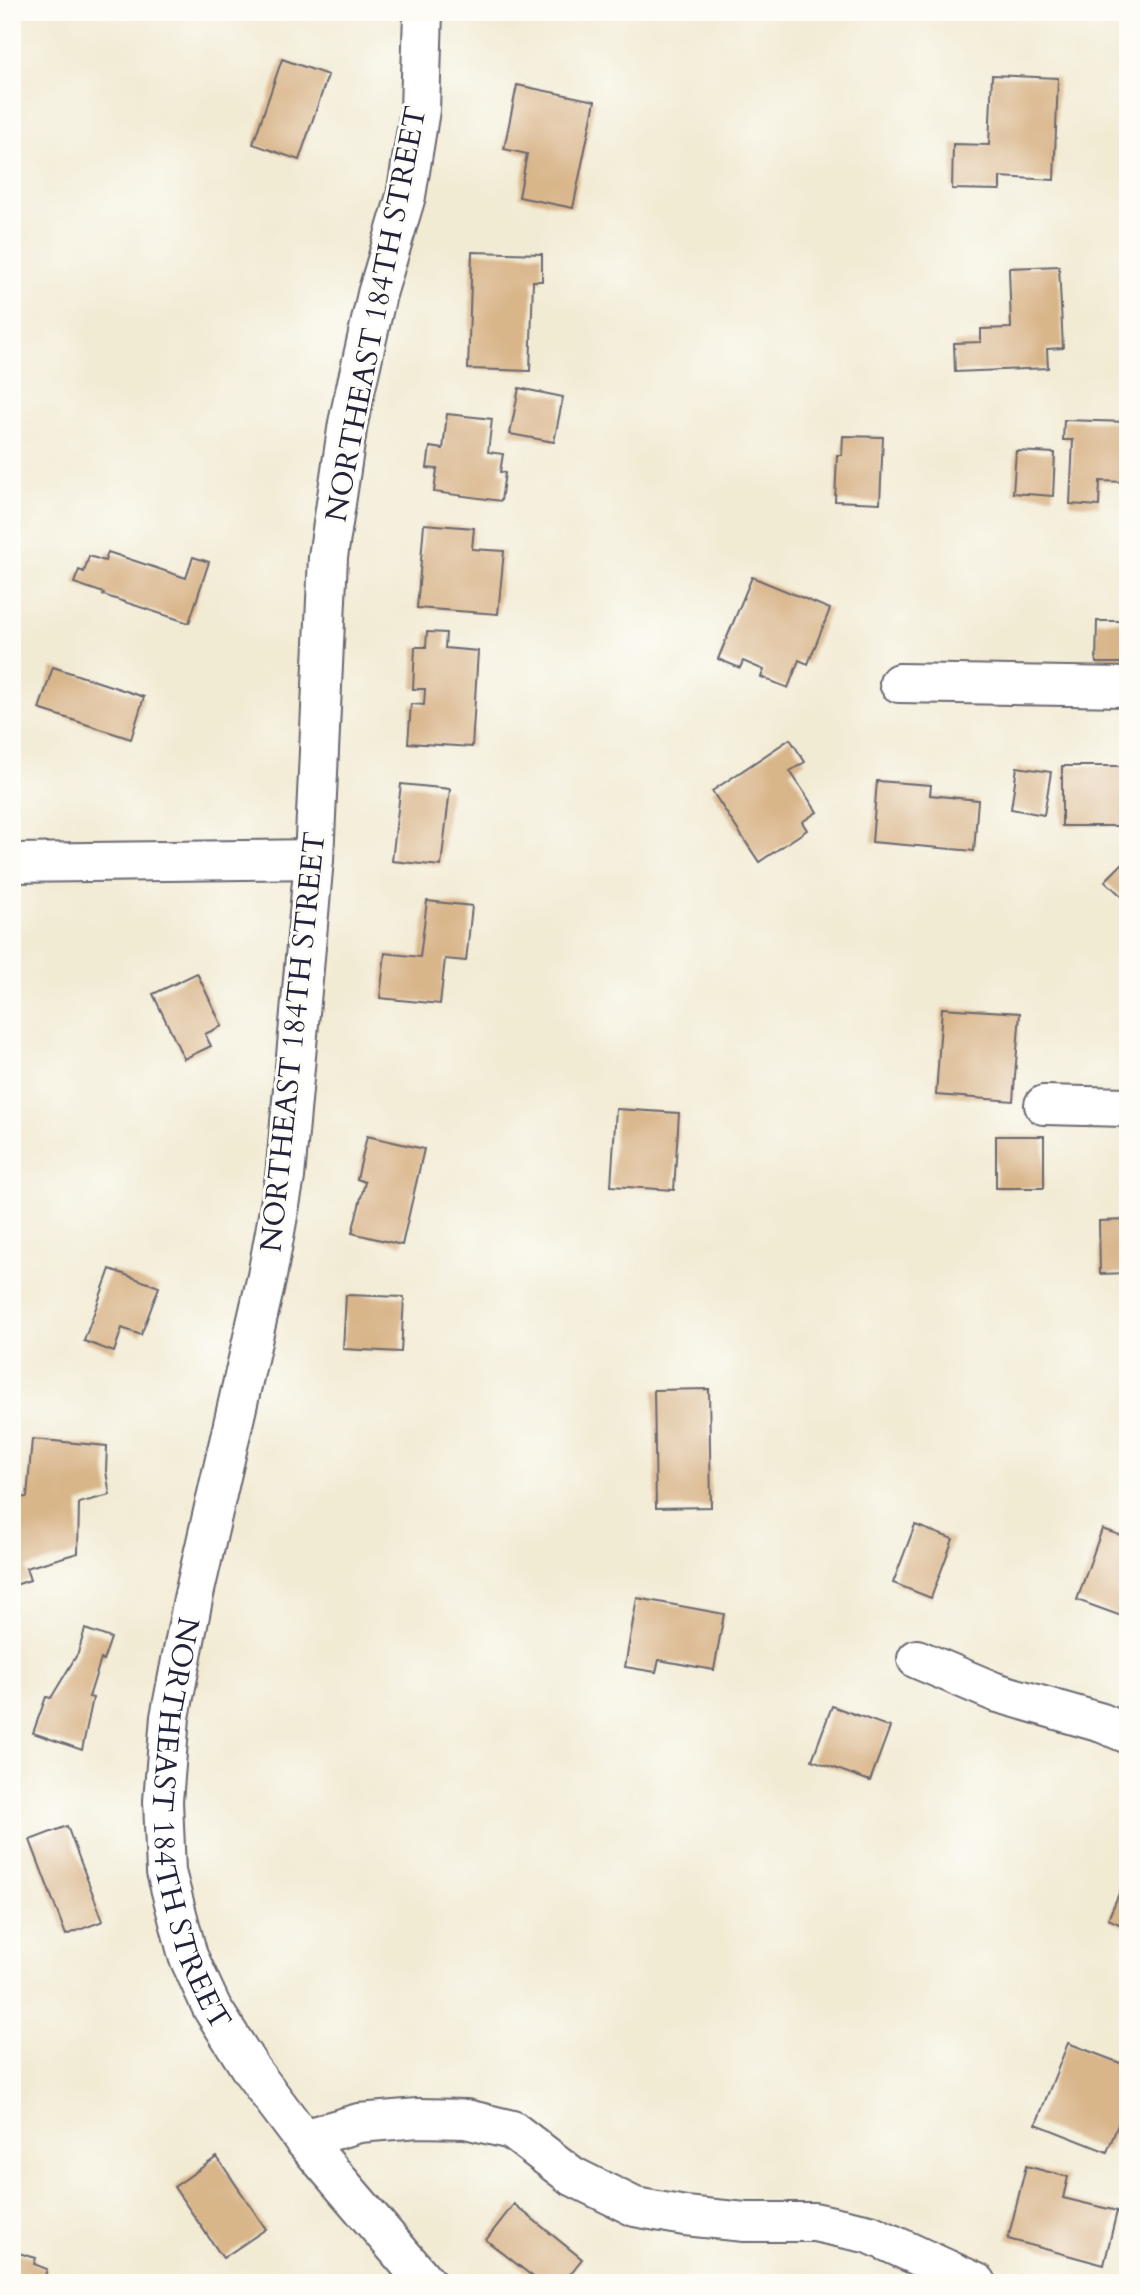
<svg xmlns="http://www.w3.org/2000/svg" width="1140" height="2295" font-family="Cardo,serif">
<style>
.building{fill:#d9b58a}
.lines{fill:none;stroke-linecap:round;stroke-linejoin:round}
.minor-casing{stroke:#6b6871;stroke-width:42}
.minor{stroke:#fff;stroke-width:38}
.labels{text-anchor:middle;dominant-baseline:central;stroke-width:6;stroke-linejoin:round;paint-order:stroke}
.street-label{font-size:30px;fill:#22223b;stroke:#fdfcf7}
</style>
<rect width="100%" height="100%" fill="#fdfcf7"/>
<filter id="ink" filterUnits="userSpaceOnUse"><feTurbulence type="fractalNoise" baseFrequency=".0143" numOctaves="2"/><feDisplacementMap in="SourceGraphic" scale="14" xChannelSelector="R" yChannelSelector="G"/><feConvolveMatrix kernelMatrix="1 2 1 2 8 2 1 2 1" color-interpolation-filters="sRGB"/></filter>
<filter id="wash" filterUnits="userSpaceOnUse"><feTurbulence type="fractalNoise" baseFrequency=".00686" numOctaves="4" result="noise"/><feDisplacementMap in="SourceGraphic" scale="28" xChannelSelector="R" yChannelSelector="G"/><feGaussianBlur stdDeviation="1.57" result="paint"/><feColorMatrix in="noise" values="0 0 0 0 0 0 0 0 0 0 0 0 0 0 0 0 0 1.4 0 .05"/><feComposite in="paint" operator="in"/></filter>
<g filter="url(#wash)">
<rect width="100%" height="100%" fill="#f2ebd4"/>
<g id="blocks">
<!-- building -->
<path class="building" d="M282 59 328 75 299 160 253 144Z
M992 75 1058 78 1054 180 1000 177V190L952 189 953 144 989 145Z
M517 85 595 101 573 208 519 197 527 154 504 149Z
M472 252 542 254V281H533L530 371 468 369Z
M1059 266 1063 348 1047 349 1048 368 955 372 954 343 981 342V329L1011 328 1009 268Z
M519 388 563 397 554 442 510 434Z
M447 414 492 419 488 452 503 454 500 472 505 473 501 501 434 492 437 469 427 468 430 447 443 449Z
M1064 420 1128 422 1125 482 1100 481 1099 506 1070 504 1073 440H1063Z
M843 436 883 437 880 503 835 501 837 455H842Z
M1016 451 1055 453 1053 496 1013 493Z
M424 524 474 528 472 549 504 551 498 614 417 608Z
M108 552 186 578 193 557 209 562 189 623 103 595 104 593 74 583 79 570 84 572 89 556 105 561Z
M752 577 830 609 808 664 799 660 788 688 761 677 764 670 743 661 740 668 718 659Z
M1097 621H1128V663H1096Z
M427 632 446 633 445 648 478 651 472 747 408 743 411 704 424 705 425 689H413L415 647H426Z
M53 667 144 697 131 739 39 709Z
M790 739 805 762 790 771 817 812 802 822 807 830 759 862 712 791Z
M1062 766H1128V826H1062Z
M1017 767 1051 772 1044 815 1011 809Z
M877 781 931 785 930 795 978 800 974 851 872 842Z
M401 784 450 789 441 866 392 861Z
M1128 858V902L1105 881Z
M427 901 472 906 466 961 445 959 440 1004 380 998 385 953 420 957Z
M197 973 222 1026 205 1034 211 1046 184 1059 153 994Z
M942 1008 1020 1013 1013 1101 936 1095Z
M616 1109 679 1113 674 1190 611 1186Z
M367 1136 424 1149 402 1245 352 1233 365 1182 357 1179Z
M996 1136H1044V1188H996Z
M1128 1220V1273L1100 1274 1099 1221Z
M110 1269 159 1287 141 1335 122 1328 114 1352 84 1341Z
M346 1295 404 1297 401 1352 343 1349Z
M709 1389 711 1507 656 1508 654 1390Z
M32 1439 107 1446 106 1471 110 1495 79 1503 78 1553 26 1568 30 1580 12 1586V1498L27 1497Z
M915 1525 953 1539 931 1598 893 1583Z
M1102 1529 1128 1538V1607L1124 1617 1077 1600Z
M637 1598 724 1614 714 1670 659 1660 656 1672 625 1667Z
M85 1629 111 1638 103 1661 101 1659 89 1697 93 1698 82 1750 33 1733 46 1697 51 1698 78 1653Z
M832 1706 890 1727 870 1781 812 1760Z
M67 1826 103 1921 66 1935 30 1840Z
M1128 1873V1928L1108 1919Z
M1068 2043 1128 2066V2100L1107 2152 1036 2124Z
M217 2157 266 2229 223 2258 174 2187Z
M1026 2166 1068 2177 1063 2198 1117 2211 1104 2265 1008 2239Z
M514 2204 582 2259 563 2283H541L486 2240Z
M15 2252 36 2258 34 2264 47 2269 43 2283H12V2261Z"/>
</g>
</g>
<g filter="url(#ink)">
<use href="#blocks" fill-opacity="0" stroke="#6b6871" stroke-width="2"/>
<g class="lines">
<defs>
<g id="minor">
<path id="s1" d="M423 12 420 110 406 196 377 294 348 423 328 557 314 859 285 1177 267 1276 193 1599 170 1717 163 1801 166 1872 188 1956 212 2008 252 2071 303 2139 426 2283"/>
<path d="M899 683 1128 687"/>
<path d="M12 863 314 859"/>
<path d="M1044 1105 1128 1107"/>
<path d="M917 1659 995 1692 1102 1723 1128 1734"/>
<path d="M303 2139 359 2123 418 2118 466 2119 512 2130 572 2176 635 2207 685 2216 745 2222H814L870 2234 977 2283"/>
</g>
</defs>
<!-- minor casing -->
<use href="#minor" class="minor-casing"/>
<!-- minor -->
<use href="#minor" class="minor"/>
</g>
</g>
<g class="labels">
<!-- street labels -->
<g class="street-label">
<text transform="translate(376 314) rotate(-79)">NORTHEAST 184TH STREET</text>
<text transform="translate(293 1042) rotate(-84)">NORTHEAST 184TH STREET</text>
<text stroke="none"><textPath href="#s1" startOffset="1839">NORTHEAST 184TH STREET</textPath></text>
</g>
</g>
<!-- margin -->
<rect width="1140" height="2295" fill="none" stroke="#fdfcf7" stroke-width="42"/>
</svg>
